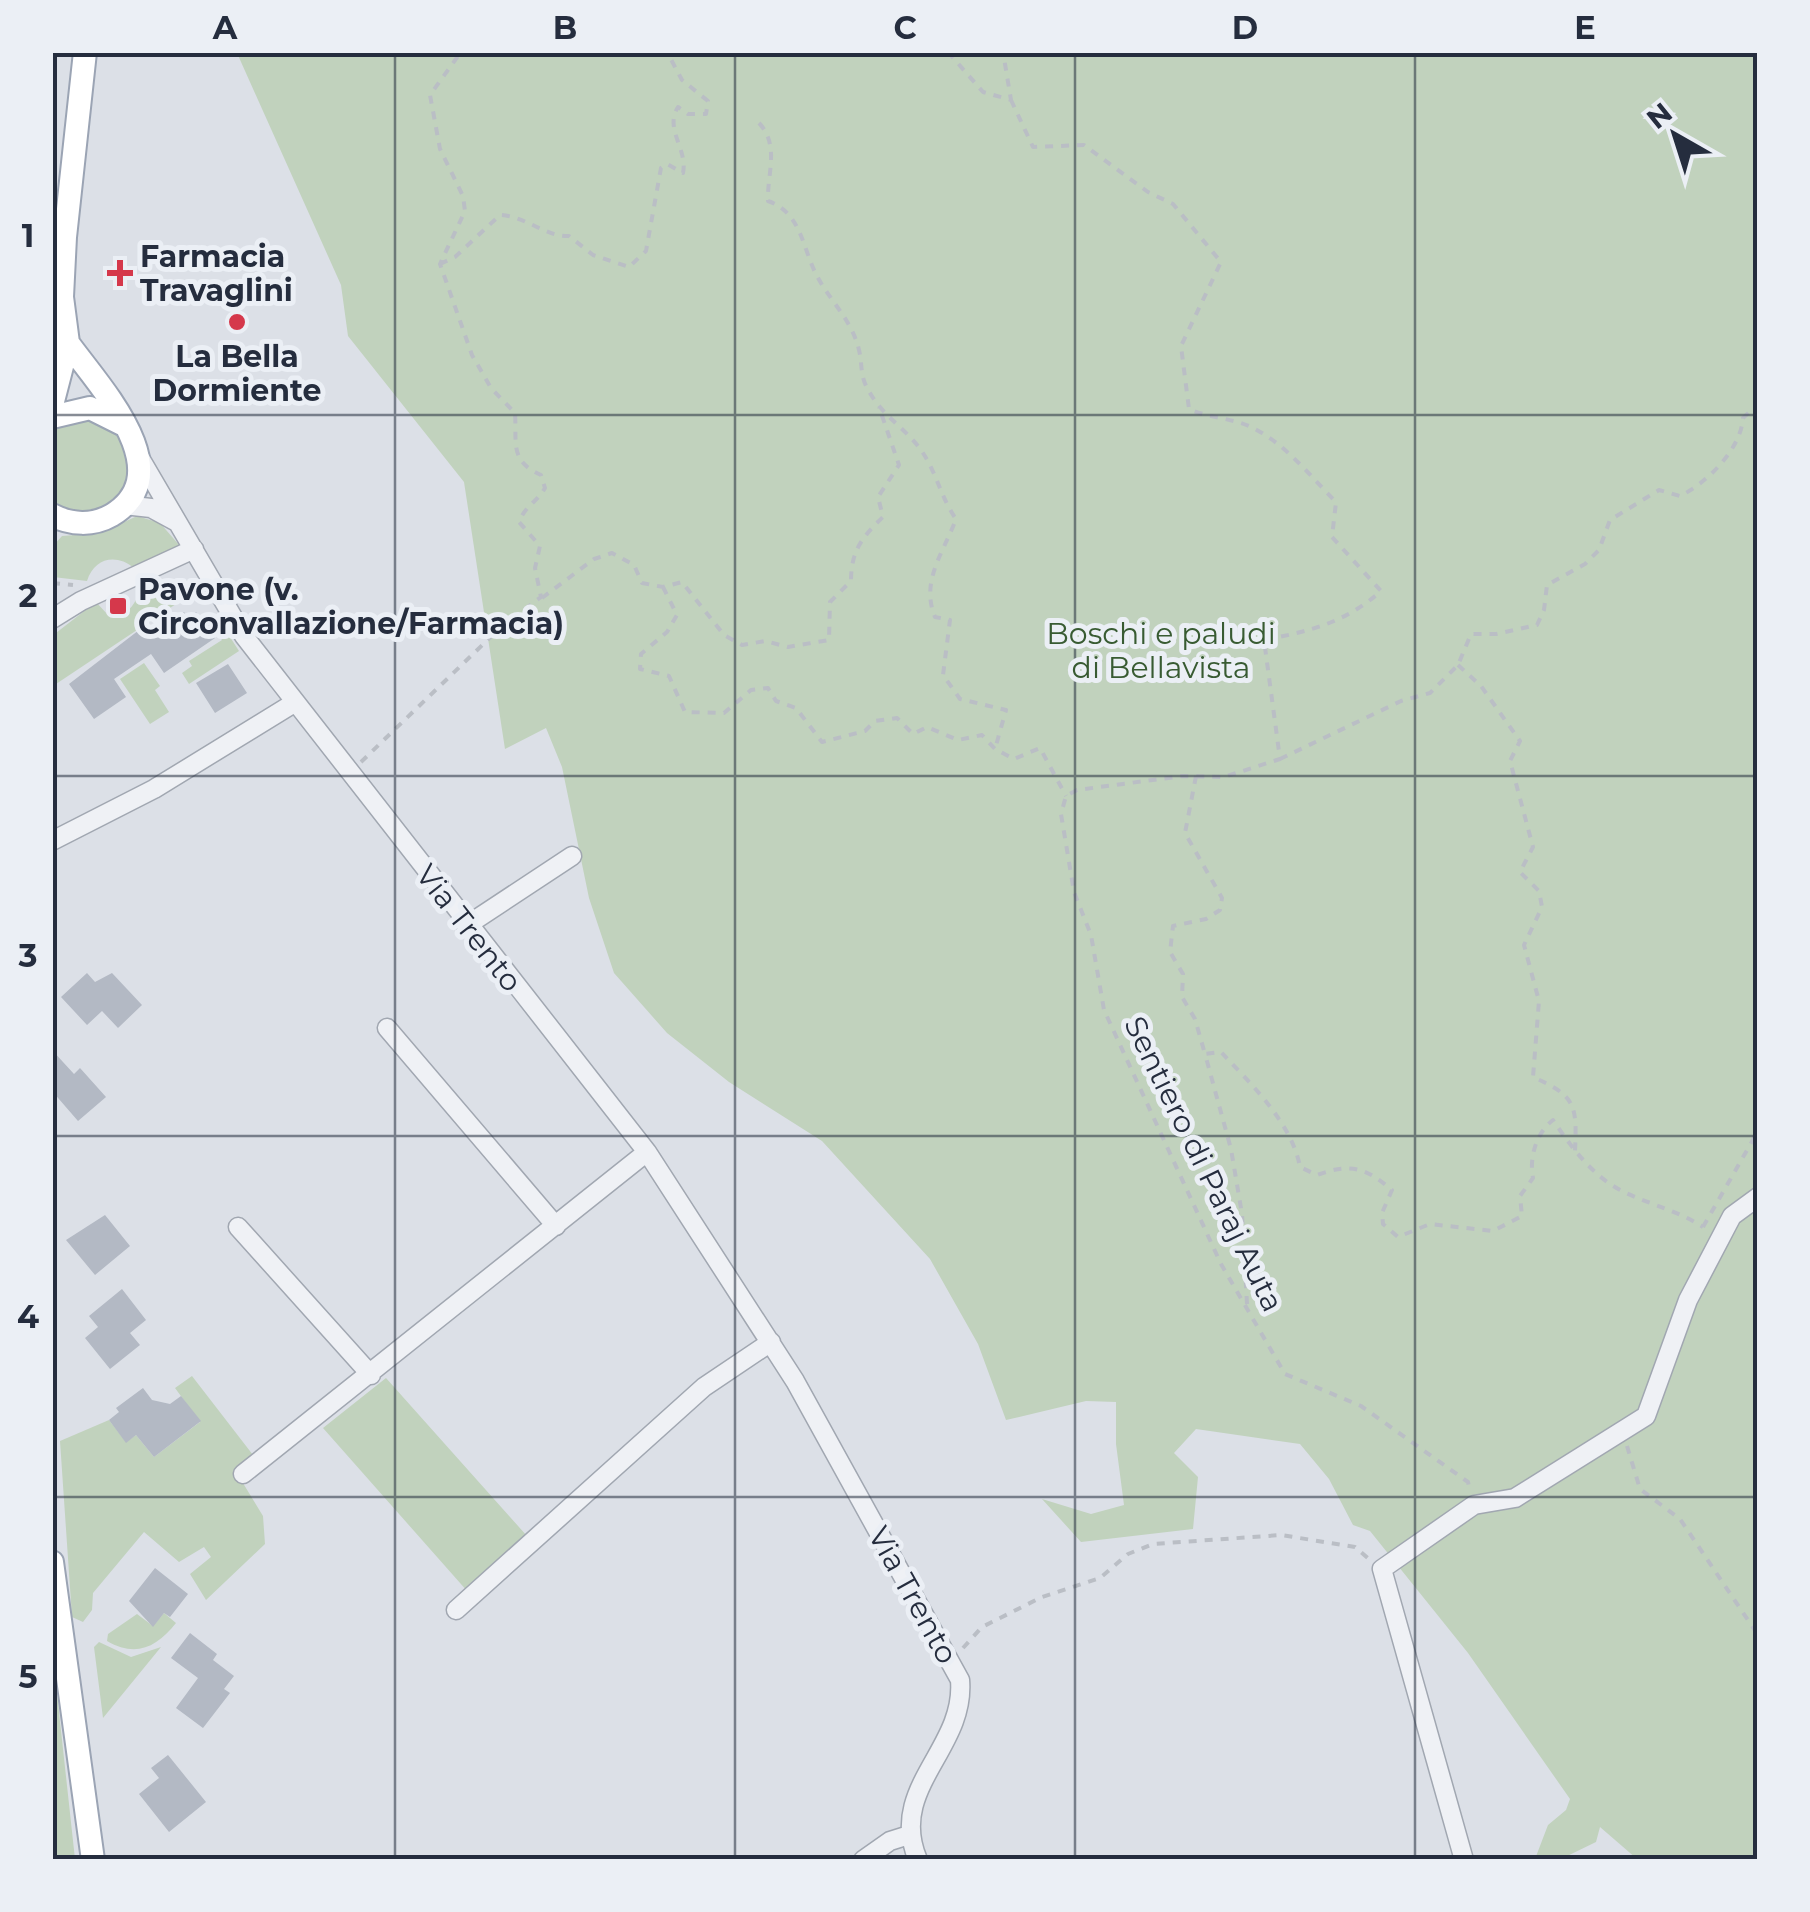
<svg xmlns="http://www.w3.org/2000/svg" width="1810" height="1912" font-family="Montserrat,sans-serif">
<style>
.green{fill:#c1d2bd}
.building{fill:#b3b9c4}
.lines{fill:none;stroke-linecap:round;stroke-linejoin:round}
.minor-casing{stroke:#a1a7b1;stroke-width:21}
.major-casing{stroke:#9ba4b4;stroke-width:26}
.path{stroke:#babec5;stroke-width:4;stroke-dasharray:8 8;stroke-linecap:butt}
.minor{stroke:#eff1f5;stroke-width:18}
.major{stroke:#fff;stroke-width:22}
.grid{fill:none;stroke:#252d3e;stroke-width:2.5;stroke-opacity:0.55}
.poi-dot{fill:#d5384b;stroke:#ebeff5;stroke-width:4}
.labels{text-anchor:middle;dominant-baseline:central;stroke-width:10;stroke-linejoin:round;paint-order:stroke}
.poi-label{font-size:30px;font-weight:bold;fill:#252d3e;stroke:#ebeff5;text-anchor:start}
.park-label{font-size:30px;fill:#385b32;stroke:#ebeff5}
.street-label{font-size:30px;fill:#252d3e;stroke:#ebeff5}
.neatline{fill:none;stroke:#252d3e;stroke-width:4}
.grid-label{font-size:32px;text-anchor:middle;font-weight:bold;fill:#252d3e}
</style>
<rect width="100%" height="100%" fill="#dce0e7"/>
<!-- green -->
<path class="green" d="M237 53H1757V1859H1637L1600 1827 1596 1842 1561 1859H1535L1548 1825 1566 1810 1570 1799 1468 1653 1370 1531 1353 1525 1329 1479 1300 1444 1196 1429 1174 1453 1198 1477 1193 1529 1081 1542 1042 1499 1091 1514 1124 1505 1116 1444V1402L1086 1401 1006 1420 978 1344 930 1259 822 1141 729 1082 667 1033 614 973 589 898 562 767 546 728 505 749 464 482 348 336 341 285Z
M88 418 118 433C122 442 130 455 131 464 133 506 84 524 53 503V429Z
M137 516 160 523 180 546 134 568C116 553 94 558 87 581L53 577V546L62 536 101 533Z
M196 578 203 586 53 686 52 636 96 602 108 615C125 617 132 609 139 594Z
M219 620 239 651 189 684 182 673 192 666 189 661 222 640 212 625Z
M144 663 160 686 155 690 169 712 150 724 120 679Z
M192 1376 253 1455 235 1470 263 1516 265 1544 206 1600 190 1574 211 1557 204 1547 179 1562 144 1532 93 1593 92 1610 83 1622 72 1617 60 1441 109 1420 126 1442 136 1435 154 1457 200 1422 175 1388Z
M386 1378 527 1536 468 1592 323 1428Z
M164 1613 176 1623C157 1647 136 1658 107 1641L108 1634 137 1614 153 1626Z
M99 1642 131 1657 161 1647 103 1718 94 1647Z
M57 1694 75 1859H53L52 1702Z"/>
<!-- building -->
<path class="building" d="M184 612 188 618 196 612 215 638 164 673 151 654 114 679 126 697 94 719 69 684 143 627 149 636Z
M228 664 247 693 215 713 196 683Z
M87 973 95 982 112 973 142 1005 118 1028 102 1011 87 1025 61 997Z
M52 1050 74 1074 80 1068 106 1097 78 1121 52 1091Z
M105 1215 130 1246 95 1275 66 1240Z
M122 1289 146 1320 130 1333 140 1345 110 1369 85 1338 98 1327 89 1316Z
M143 1388 152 1400 170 1404 181 1396 201 1421 154 1457 136 1435 126 1443 109 1420 119 1412 116 1408Z
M155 1568 188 1594 170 1617 164 1613 153 1627 129 1601Z
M190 1633 217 1654 213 1660 234 1676 224 1689 230 1693 203 1728 176 1708 198 1678 171 1658Z
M168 1755 206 1802 169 1832 139 1794 159 1778 151 1768Z"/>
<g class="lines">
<defs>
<path id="minor" d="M140 458 244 636 647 1152 795 1381 960 1680C966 1749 887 1788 918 1860
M124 505 151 508 175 521
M52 619 81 601 194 549
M52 841 154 789 294 703
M466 926 572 856
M387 1028 556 1226
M238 1227 371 1375
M243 1474 647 1152
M456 1610 704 1387 771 1342
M863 1860 890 1841 909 1835
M1464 1860 1382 1569 1474 1505 1515 1498 1646 1416 1688 1300 1732 1216 1758 1197"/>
<path id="major" d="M52 405 68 343 62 297 65 237 85 52
M52 417 90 408 122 424
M52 515C71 525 93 526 112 515 182 472 98 385 68 343
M52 1562 93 1860"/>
</defs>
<!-- minor casing -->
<use href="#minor" class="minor-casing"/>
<!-- major casing -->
<use href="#major" class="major-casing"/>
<!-- path -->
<path class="path" d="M948 52 983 92 1011 100 1003 52
M1011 100 1033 147 1084 145 1148 192 1173 204 1221 262 1181 346 1189 409C1209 418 1232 418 1251 427 1285 443 1310 476 1336 502L1332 537 1381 591C1345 623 1310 631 1264 640L1280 759 1224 777 1183 776 1077 790 1066 796 1061 814 1074 892 1091 935 1104 1010 1221 1264 1285 1374 1361 1406 1468 1482 1470 1491
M759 123C780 145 767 174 768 201 802 213 802 248 817 276 830 301 852 320 859 350 863 366 859 376 870 393 883 416 906 429 921 450 937 473 940 496 956 519 944 552 920 581 935 617L950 620 943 675 960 699 1006 710 995 749
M440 264 455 257 500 215C526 216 545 237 569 236L593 255 629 267 646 251 661 168 667 164 683 173C688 149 664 129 678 107L688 114H706L708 101 682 80 667 52
M52 583 73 585
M663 587 677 615 667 632 641 654 640 669 669 676 685 712 724 713 751 690 768 688 776 701 796 708 822 742 865 731 875 721 897 718 913 734 927 727 958 740 982 735 995 749 1014 759 1040 748 1066 796
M542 598 594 559 612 553 634 565 642 583 663 587 682 582 724 635 742 645 765 641 788 647 829 640 830 602 851 581C851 551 862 537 883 517L878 497 899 465 879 407
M1458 665 1481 686 1520 741 1510 761 1533 847 1520 872 1539 891 1542 907 1524 945 1539 1001 1533 1077C1576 1096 1577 1105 1575 1151
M1280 759 1401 701 1430 693 1458 665 1471 634H1496L1537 625 1544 610 1547 585 1585 564 1599 550 1610 520 1659 490 1680 496C1707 483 1741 449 1743 418L1758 404
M361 762 501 627 541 597 535 568 540 546 519 522C525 506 537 502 545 488L541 475C509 461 517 443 515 413L491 388 472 355 440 264 465 211 463 196 440 149 430 95 461 52
M1196 776 1185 833 1222 898 1220 910 1206 919 1173 926 1170 952 1183 974 1182 997 1195 1019 1205 1054
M1703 1227 1758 1131
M1247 1304 1242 1214 1231 1149 1205 1054 1221 1052C1251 1084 1292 1123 1300 1167L1317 1175C1350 1163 1365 1167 1392 1190L1382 1213 1383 1224 1398 1237 1430 1224 1493 1231 1522 1216 1520 1196 1533 1178C1529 1158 1536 1133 1553 1120 1572 1148 1593 1177 1624 1192 1651 1205 1679 1211 1703 1227
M1627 1446 1640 1489 1680 1519 1758 1635
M963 1648 982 1627 1042 1597 1100 1578 1128 1554 1153 1544 1281 1535 1355 1547 1370 1560"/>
<!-- minor -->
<use href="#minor" class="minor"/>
<!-- major -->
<use href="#major" class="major"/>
</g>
<!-- grid -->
<path class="grid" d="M395 52V1860M735 52V1860M1075 52V1860M1415 52V1860M52 415H1758M52 776H1758M52 1136H1758M52 1497H1758"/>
<!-- markers -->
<g class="poi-dot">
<path d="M115 258h10v10h10v10h-10v10h-10v-10h-10v-10h10z"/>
<circle cx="237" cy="322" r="10"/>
<rect x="108" y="596" width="20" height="20" rx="5"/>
</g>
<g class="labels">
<!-- poi labels -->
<g class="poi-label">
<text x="140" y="256">Farmacia<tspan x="140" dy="34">Travaglini</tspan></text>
<text x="237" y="356" text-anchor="middle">La Bella<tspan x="237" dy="34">Dormiente</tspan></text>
<text x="138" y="589">Pavone (v.<tspan x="138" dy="34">Circonvallazione/Farmacia)</tspan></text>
</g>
<!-- park labels -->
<g class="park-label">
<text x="1161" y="633">Boschi e paludi<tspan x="1161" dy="34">di Bellavista</tspan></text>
</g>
<!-- street labels -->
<g class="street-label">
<text transform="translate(469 928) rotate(52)">Via Trento</text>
<text transform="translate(1204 1164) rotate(64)">Sentiero di Paraj Auta</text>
<text transform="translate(913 1595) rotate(61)">Via Trento</text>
</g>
</g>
<!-- border -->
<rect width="1810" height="1912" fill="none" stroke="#ebeff5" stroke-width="110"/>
<!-- north arrow -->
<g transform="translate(1675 135) rotate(321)" stroke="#ebeff5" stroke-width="8" paint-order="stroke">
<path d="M0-8L18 38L0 25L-18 38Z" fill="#252d3e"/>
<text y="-15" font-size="28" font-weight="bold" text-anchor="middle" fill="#252d3e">N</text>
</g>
<rect x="55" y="55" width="1700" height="1802" class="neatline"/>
<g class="grid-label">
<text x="225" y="39">A</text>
<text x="565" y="39">B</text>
<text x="905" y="39">C</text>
<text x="1245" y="39">D</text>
<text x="1585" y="39">E</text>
<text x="28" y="247">1</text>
<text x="28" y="607">2</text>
<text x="28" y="967">3</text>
<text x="28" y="1328">4</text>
<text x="28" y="1688">5</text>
</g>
</svg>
